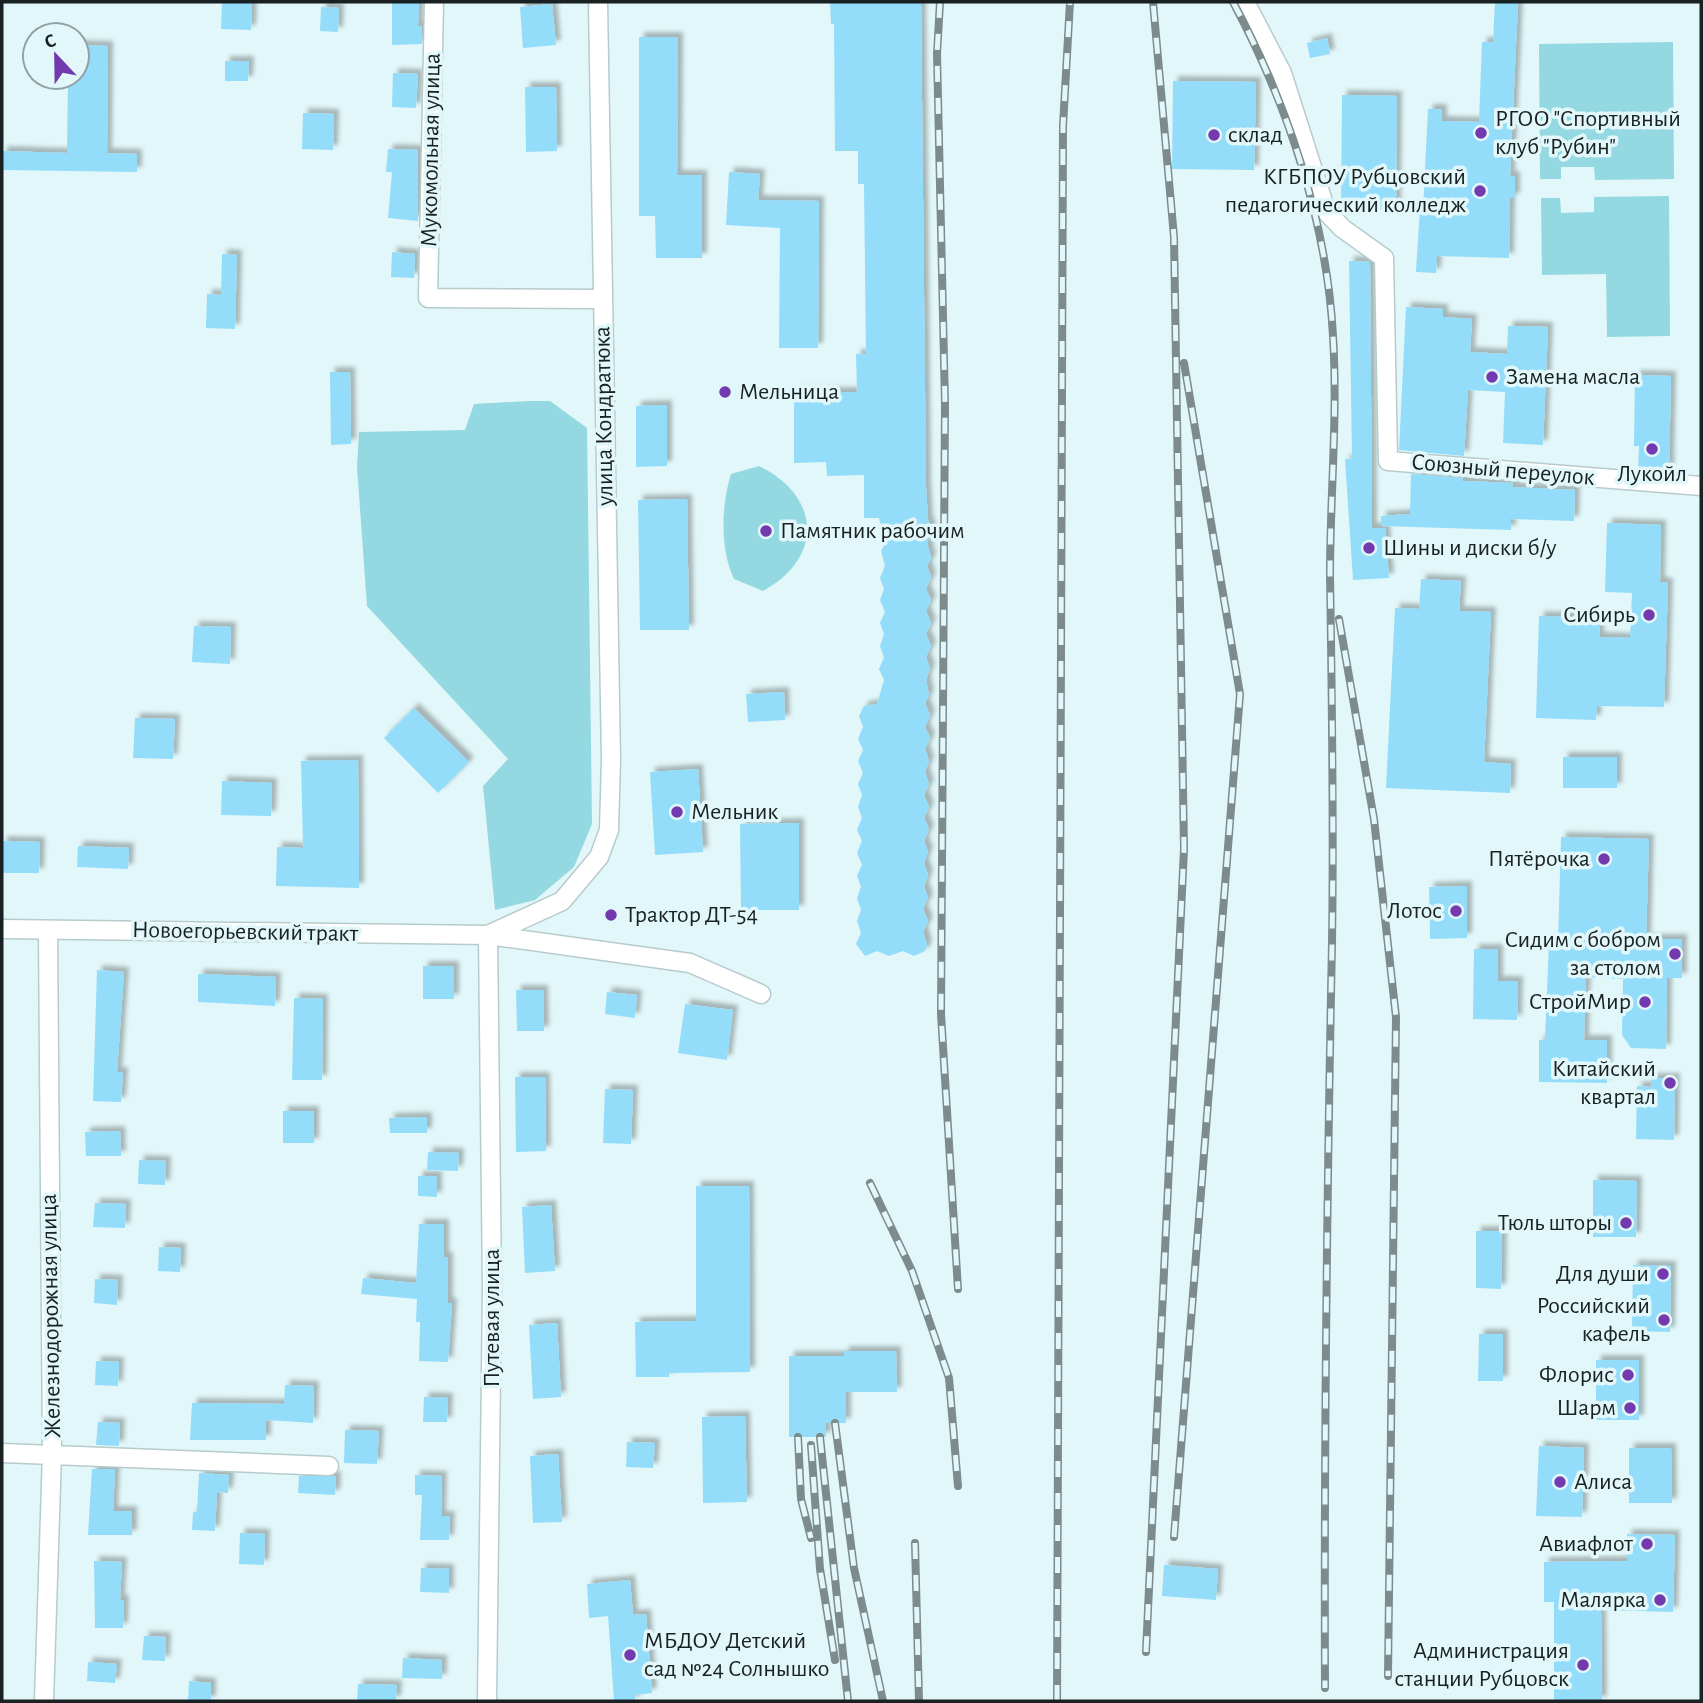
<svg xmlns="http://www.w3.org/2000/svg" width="1703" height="1703" font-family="'Alegreya Sans',sans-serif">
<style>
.green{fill:#94d8e1}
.building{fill:#93ddfb;filter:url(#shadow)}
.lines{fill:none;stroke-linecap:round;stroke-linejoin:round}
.minor-casing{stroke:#b7cbcd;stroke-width:21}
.minor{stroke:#fff;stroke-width:18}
.rail-casing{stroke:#7d8b8d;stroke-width:8}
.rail{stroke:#e2f7f9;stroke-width:5;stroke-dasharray:16;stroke-linecap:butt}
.poi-dot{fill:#7339af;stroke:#e2f7f9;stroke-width:2.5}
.labels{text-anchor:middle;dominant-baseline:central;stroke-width:7;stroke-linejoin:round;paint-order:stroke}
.poi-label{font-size:24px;fill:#192122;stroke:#e2f7f9;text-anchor:end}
.street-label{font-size:24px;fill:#192122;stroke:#e2f7f9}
</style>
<defs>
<filter id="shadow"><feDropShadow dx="5" dy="-5" stdDeviation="2" flood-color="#0004"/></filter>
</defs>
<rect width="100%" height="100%" fill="#e2f7f9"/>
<!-- green -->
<path class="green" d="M1673 42 1674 179 1595 180 1594 167H1561V179H1540L1539 44Z
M1669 196 1670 336 1607 337 1606 274 1542 275 1541 198H1560L1561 213 1594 212V197Z
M529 401H550L587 428 592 824 574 867 535 900 495 910 483 786 508 759 367 606 357 467 359 432 465 430 474 404Z
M759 466C821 496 824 558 763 591L734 579C720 549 721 506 731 474Z"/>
<!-- building -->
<path class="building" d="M222 2H252L251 30 221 29Z
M392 2H419L418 26H422V44L392 45Z
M830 2H921L926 487 928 520 932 531 927 543 931 558 927 566 931 577 926 589 931 600 926 611 931 623 926 634 931 646 926 657 930 668 926 680 929 695 925 703 930 715 925 727 930 738 925 749 929 761 925 772 929 784 924 795 929 807 924 818 929 829 924 841 928 852 924 863 928 875 924 886 928 898 923 909 928 921 923 932 927 944 925 951 914 956 903 951 889 956 877 951 865 956 856 944 861 933 857 921 861 910 857 898 861 887 857 876 862 865 857 853 862 841 857 830 862 818 858 807 862 795 858 784 863 773 858 761 863 750 858 739 863 727 859 716 864 706 877 704 884 680 879 669 884 658 880 646 884 634 880 623 885 612 880 600 884 589 880 578 885 566 881 551 885 543 879 518H864V475L827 476 826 462 794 463V392H857L856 354H866L864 184H858V151H835L834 24H831Z
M1495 2H1518L1510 176H1515V198H1510L1509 258 1437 256 1436 273 1416 272 1420 208 1423 209 1428 109H1442V121L1479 122 1482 42H1493Z
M552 4 556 45 523 48 520 7Z
M321 7 339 8 338 32 320 31Z
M639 37H678L677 175H702V258H656L655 216H639Z
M1327 38 1330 54 1310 58 1307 43Z
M77 45 108 46 107 153 137 154V172L2 170V151L67 153 68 77H77Z
M225 61H249L248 81H225Z
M393 73 418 74 416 108 392 107Z
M1173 81 1256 82 1254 170 1172 169Z
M525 87H556L557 151 526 152Z
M1342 95 1397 96 1396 210H1341Z
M303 113 334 114 333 150 302 149Z
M388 149 418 150V221L388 218 392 172H386Z
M729 172 760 174 758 200 819 201 818 348H779L780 228 726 225Z
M392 252 415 254 414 278 391 277Z
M222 254 237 255 235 329 206 328 207 294 221 295Z
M1349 261 1370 262 1372 528H1385L1389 578 1353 580 1345 459H1352Z
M1406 307 1443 309V317L1472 319 1470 352 1507 354 1508 326 1548 327 1543 445 1503 443 1505 392 1468 390 1464 456 1399 450Z
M330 372H350L351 444 331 445Z
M1635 375 1671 376 1669 471 1638 469 1639 446H1634Z
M667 405V466L636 467V406Z
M1411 474 1463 478V481L1513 483 1512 487 1575 490 1574 521 1511 519V530L1381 526V516L1410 514Z
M687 499 689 630H640L638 500Z
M1607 523 1661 525 1660 582 1668 583 1664 707 1597 706 1596 720 1536 718 1539 616 1600 618 1599 637 1630 638 1632 593 1605 592Z
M1421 579 1461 581 1459 611 1491 612 1484 762 1511 764 1510 793 1386 788 1395 608 1419 609Z
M194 626 231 627 230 664 192 662Z
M784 692 785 720 748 722 746 694Z
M414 708 469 762 438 793 384 738Z
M135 718 175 719 173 759 133 758Z
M1563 757H1617V788H1563Z
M358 760 359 888 276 886 277 847 303 848 301 761Z
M698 769 703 852 655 855 650 772Z
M222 781 272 783 271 816 221 815Z
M799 823V910H741L740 824Z
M1561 837 1649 839 1646 939H1682V978H1667L1666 1049 1631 1048 1622 1035 1623 979 1586 977 1584 1040H1607V1083L1539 1082V1040H1545L1549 941 1558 942Z
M2 841 40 842 39 873H2Z
M78 846 129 848 128 869 77 867Z
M1467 886V938L1430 939 1429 887Z
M1474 949H1498V981H1518L1517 1020 1473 1019Z
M423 966H454V999H423Z
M97 970 124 972 117 1072H123L121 1102 93 1101Z
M198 974 276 977 275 1006 198 1002Z
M516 990H543L544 1031H517Z
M607 992 637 995 635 1018 605 1014Z
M294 998 323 999 322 1080H292Z
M685 1004 733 1010 727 1060 678 1053Z
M515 1077H545L546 1151 516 1152Z
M1651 1078H1675L1674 1140 1636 1139 1637 1086 1651 1087Z
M605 1089 633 1090 631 1144 603 1143Z
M283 1111H314V1143H283Z
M427 1117V1133H390L389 1118Z
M120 1131 121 1156H86L85 1132Z
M428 1152 459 1153 458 1171 427 1170Z
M139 1160 166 1161 165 1185 138 1184Z
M418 1176H437V1197L418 1196Z
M1593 1180 1637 1181 1636 1237H1593Z
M696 1186H749L750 1372 669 1373V1377H636L635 1322 696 1321Z
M95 1203 126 1204 125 1228 93 1227Z
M551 1205 555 1271 525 1273 522 1207Z
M419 1224H444V1257H448V1303H452L448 1362 419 1361 420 1322H416L417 1299 361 1294 363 1278 416 1283Z
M1476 1231H1502L1501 1289 1476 1288Z
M159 1247 181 1248 180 1272 158 1271Z
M1633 1265 1671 1266 1670 1332 1632 1331Z
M95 1279 118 1280 117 1305 94 1303Z
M557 1323 561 1397 533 1399 529 1325Z
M1479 1334H1503V1381H1478Z
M844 1351H896L897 1392H846V1423H826V1437H789V1356H844Z
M1596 1360H1639V1420H1596Z
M96 1361 119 1362 118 1386 95 1385Z
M285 1385 314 1386 313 1423 266 1420V1440H190L192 1403 284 1404Z
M424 1397 448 1398 447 1422H423Z
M745 1416 747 1502 703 1503 702 1417Z
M98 1422 120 1423 119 1446 96 1445Z
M345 1430 379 1431 377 1464 344 1463Z
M627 1442 655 1443 653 1468 626 1467Z
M1539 1446 1584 1448 1582 1517 1536 1516Z
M1629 1448H1671L1672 1503H1629Z
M558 1454 562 1522 533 1523 530 1456Z
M92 1469H115L113 1511H132V1535H88Z
M199 1473 229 1475 228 1493 217 1492 215 1531 192 1530 193 1512H197Z
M415 1475 442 1476 441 1516H450L449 1540H420L422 1495H415Z
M299 1476H336L335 1495 298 1493Z
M240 1533 265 1534 264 1565 239 1564Z
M1627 1534 1675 1535 1673 1612 1601 1610 1602 1701H1554V1602H1544V1562L1627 1561Z
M94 1561 122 1562 120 1600H124L123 1628H95Z
M1164 1565 1218 1569 1216 1600 1162 1596Z
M421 1568 449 1569V1593L420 1592Z
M630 1580 633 1615 646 1614 652 1693 635 1695V1701H614L608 1616 589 1618 587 1584Z
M144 1636 166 1637 165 1661 142 1660Z
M403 1658 442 1660V1679L402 1678Z
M88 1662 117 1664 115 1683 87 1681Z
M189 1681 211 1683V1701H188Z
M358 1684 397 1685 396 1701H357Z"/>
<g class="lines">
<defs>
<path id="minor" d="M434 2 428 298 601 299
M1245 2 1282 73 1326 211 1342 228 1384 258 1388 461 1701 486
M2 929 488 935 562 901 599 857 609 830 611 760 598 2
M2 1453 329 1466
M44 1701 52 1453 48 930
M487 1701 492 1289 488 935 690 963 761 994"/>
</defs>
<!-- minor casing -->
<use href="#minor" class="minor-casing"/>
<!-- minor -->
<use href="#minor" class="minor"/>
<defs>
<path id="rail" d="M940 2 937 54 945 404 941 1014 958 1289
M1233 2C1287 103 1327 221 1333 336 1338 416 1330 495 1330 575 1332 698 1334 821 1332 943 1327 1192 1324 1440 1325 1688
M1339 619 1374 819 1396 1017 1388 1676
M870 1183 912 1271 949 1378 958 1486
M835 1423 854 1568 883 1701
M798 1437 801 1499 811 1538
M820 1437 848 1701
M811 1445 820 1569 835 1660
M1174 1537 1240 694 1184 363
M915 1543 919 1701
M1146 1652 1184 849 1174 237 1153 2
M1057 1701 1063 126 1070 2"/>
</defs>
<!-- rail casing -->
<use href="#rail" class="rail-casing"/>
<!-- rail -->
<use href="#rail" class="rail"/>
</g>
<!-- markers -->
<g class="poi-dot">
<circle cx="1481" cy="133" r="7"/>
<circle cx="1214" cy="135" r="7"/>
<circle cx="1480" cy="191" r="7"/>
<circle cx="1492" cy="377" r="7"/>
<circle cx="725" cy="392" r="7"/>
<circle cx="1652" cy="449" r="7"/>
<circle cx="766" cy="531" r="7"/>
<circle cx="1369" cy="548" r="7"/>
<circle cx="1649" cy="615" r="7"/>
<circle cx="677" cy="812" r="7"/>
<circle cx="1604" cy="859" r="7"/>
<circle cx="1456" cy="911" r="7"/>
<circle cx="611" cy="915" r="7"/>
<circle cx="1675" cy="954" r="7"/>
<circle cx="1645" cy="1002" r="7"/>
<circle cx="1670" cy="1083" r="7"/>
<circle cx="1626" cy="1223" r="7"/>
<circle cx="1663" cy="1274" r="7"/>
<circle cx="1664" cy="1320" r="7"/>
<circle cx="1628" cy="1375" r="7"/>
<circle cx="1630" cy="1408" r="7"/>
<circle cx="1560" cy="1482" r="7"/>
<circle cx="1647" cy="1544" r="7"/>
<circle cx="1660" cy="1600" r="7"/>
<circle cx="630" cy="1655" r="7"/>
<circle cx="1583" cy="1665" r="7"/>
</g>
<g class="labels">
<!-- poi labels -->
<g class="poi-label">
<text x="1495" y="119" text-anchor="start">РГОО "Спортивный<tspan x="1495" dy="28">клуб "Рубин"</tspan></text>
<text x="1228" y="135" text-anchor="start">склад</text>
<text x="1466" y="177">КГБПОУ Рубцовский<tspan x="1466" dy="28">педагогический колледж</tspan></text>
<text x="1506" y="377" text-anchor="start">Замена масла</text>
<text x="739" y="392" text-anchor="start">Мельница</text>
<text x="1652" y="474" text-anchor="middle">Лукойл</text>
<text x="780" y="531" text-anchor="start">Памятник рабочим</text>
<text x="1383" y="548" text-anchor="start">Шины и диски б/у</text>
<text x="1635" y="615">Сибирь</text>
<text x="691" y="812" text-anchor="start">Мельник</text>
<text x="1590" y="859">Пятёрочка</text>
<text x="1442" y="911">Лотос</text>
<text x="625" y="915" text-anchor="start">Трактор ДТ-54</text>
<text x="1661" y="940">Сидим с бобром<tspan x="1661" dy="28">за столом</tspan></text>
<text x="1631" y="1002">СтройМир</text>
<text x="1656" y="1069">Китайский<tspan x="1656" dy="28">квартал</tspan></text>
<text x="1612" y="1223">Тюль шторы</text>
<text x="1649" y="1274">Для души</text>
<text x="1650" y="1306">Российский<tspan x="1650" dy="28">кафель</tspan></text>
<text x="1614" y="1375">Флорис</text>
<text x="1616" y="1408">Шарм</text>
<text x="1574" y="1482" text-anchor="start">Алиса</text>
<text x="1633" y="1544">Авиафлот</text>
<text x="1646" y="1600">Малярка</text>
<text x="644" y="1641" text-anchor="start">МБДОУ Детский<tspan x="644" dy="28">сад №24 Солнышко</tspan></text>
<text x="1569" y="1651">Администрация<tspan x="1569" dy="28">станции Рубцовск</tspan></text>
</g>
<!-- street labels -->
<g class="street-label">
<text transform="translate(431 150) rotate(-89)">Мукомольная улица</text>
<text transform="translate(604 416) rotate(-91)">улица Кондратюка</text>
<text transform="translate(1503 470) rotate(5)">Союзный переулок</text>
<text transform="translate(245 932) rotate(1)">Новоегорьевский тракт</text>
<text transform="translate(51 1316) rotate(-91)">Железнодорожная улица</text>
<text transform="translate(492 1318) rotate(-90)">Путевая улица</text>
</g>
</g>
<!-- border -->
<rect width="1703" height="1703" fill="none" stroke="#192122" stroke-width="7"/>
<!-- north arrow -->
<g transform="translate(56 56) rotate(338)"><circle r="33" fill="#e2f7f9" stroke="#92a1a3" stroke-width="2"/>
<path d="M0-5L12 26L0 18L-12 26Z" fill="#7339af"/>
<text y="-10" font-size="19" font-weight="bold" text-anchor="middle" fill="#192122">С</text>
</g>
</svg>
